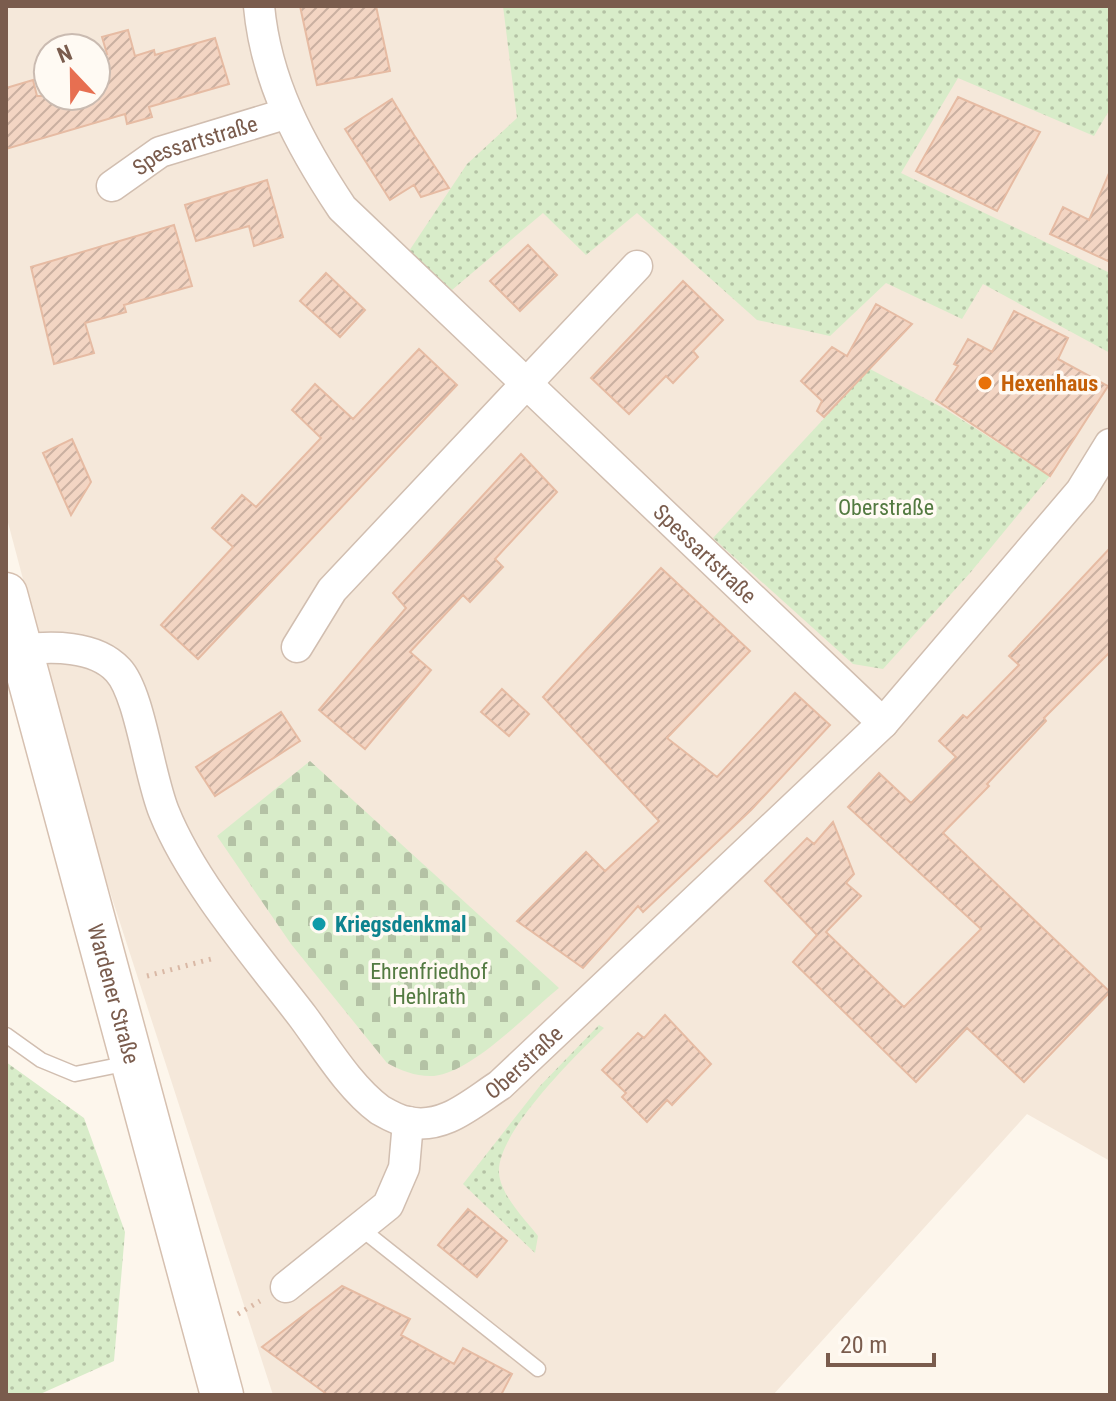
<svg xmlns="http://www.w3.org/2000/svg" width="1116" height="1401" font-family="'Roboto Condensed',sans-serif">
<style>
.residential{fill:#f5e8da;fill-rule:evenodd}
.grass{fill:url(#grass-dots)}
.cemetery{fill:url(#cemetery-stones)}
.building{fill:url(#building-hatch);stroke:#e6bba3;stroke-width:2}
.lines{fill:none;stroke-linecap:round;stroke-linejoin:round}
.lane-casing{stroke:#d1beb0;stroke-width:17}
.street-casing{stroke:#d1beb0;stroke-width:33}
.secondary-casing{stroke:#d6c0b0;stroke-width:45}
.path{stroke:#d9b8a5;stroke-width:5;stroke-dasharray:2 6;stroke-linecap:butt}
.lane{stroke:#fff;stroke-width:14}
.street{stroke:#fff;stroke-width:30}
.secondary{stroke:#fff;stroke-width:42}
.food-dot{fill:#e8710a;stroke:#fffaf3;stroke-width:3}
.culture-dot{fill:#0f9aa8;stroke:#fffaf3;stroke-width:3}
.labels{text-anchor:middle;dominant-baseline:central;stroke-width:7;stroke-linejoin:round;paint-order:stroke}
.street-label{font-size:22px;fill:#7a5c4d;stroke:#fffaf3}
.food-label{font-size:22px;font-weight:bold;fill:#c56008;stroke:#fffaf3;text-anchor:start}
.park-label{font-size:22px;fill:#537a41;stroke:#fffaf3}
.culture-label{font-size:22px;font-weight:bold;fill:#0d838f;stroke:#fffaf3;text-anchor:start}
</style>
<defs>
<pattern id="grass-dots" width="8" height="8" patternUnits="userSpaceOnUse" patternTransform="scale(2)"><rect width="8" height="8" fill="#d8ecc9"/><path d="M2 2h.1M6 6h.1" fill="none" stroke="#b4c2a5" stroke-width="1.8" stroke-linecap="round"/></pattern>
<pattern id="cemetery-stones" width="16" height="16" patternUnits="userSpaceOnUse" patternTransform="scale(2)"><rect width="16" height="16" fill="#d8ecc9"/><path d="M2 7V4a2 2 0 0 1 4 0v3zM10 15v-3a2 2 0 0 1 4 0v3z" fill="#b4c2a5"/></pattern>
<pattern id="building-hatch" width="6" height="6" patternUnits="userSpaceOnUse" patternTransform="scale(2)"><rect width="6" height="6" fill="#f3d5c3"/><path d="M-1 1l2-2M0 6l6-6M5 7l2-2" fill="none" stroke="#cab0a1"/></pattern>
</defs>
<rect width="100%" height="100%" fill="#fdf6ec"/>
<!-- residential -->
<path class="residential" d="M6 6H1110V1161L1027 1114 773 1395H273L88 824 6 515ZM48 48H96V96H48Z"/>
<!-- grass -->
<path class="grass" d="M503 6H1110V109L1094 136 958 78 901 173 1110 273V353L983 284 962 319 886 283 830 336 757 320 637 213 586 255 543 213 452 290 409 251 467 164 517 118Z
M870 369 945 409 1050 476 970 573 883 669 853 664 713 538Z
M599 1025 604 1028C576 1055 496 1133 499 1173 501 1196 525 1219 538 1236L535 1253 463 1184 539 1087Z
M6 1062 84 1118 125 1232 114 1361 38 1395H6Z"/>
<!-- cemetery -->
<path class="cemetery" d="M310 761 559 988C528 1013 473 1072 434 1076 417 1077 402 1071 387 1063L291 944 217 836Z"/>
<!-- building -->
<path class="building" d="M300 6H376L390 71 317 85Z
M128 30 135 56 154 50 155 55 215 38 229 84 149 107 152 117 127 124 125 114 6 149V88L33 80 37 96H96V57L107 54 102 37Z
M958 97 1040 132 997 211 916 171Z
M392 99 414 135 449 188 421 197 414 185 390 200 345 129Z
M1110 171V262L1050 234 1063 207 1089 220Z
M267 180 283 237 254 246 249 226 196 241 185 205Z
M174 225 192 286 124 305 126 312 85 323 94 353 54 364 31 267Z
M528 245 557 275 520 311 490 281Z
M326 273 365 310 340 337 300 301Z
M683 281 723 320 693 351 698 357 673 383 666 376 629 414 591 378Z
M876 304 912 324 824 417 817 411 822 401 801 381 832 347 847 356Z
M1014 311 1068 338 1058 359 1108 386 1050 476 936 400 958 366 954 364 968 339 992 352Z
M419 349 457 385 198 659 161 625 233 547 212 528 242 495 256 507 321 438 292 410 315 384 353 419Z
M72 439 91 482 71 515 43 453Z
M521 454 557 492 495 559 503 567 470 602 463 595 410 652 431 670 365 749 319 710 406 608 393 593Z
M1110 548V652L1044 718 1046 721 987 784 989 786 943 833 1110 992 1024 1082 967 1028 916 1082 793 962 817 935 765 881 807 838 814 844 833 822 854 874 846 883 861 896 826 932 904 1007 981 929 848 807 879 773 911 803 956 757 939 741 963 715 967 718 1019 665 1009 656Z
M661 568 750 651 667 738 717 777 795 693 830 725 751 810 643 912 638 906 583 968 517 921 586 852 605 871 659 821 543 697Z
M502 689 529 714 509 736 481 712Z
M281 712 300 741 215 796 196 767Z
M665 1015 711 1064 672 1105 667 1100 647 1122 622 1097 626 1093 602 1070 638 1033 644 1038Z
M468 1209 507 1241 477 1277 438 1245Z
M342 1286 410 1319 401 1335 454 1364 463 1348 512 1374 501 1395H328L262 1347Z"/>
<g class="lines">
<defs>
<path id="lane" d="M6 1035 41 1060 75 1074 129 1063
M359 1227 538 1369"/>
<g id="street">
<path id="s1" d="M259 6C266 82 300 145 342 208L883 723"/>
<path id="s2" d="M112 186 160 152 285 114"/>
<path d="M297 647 332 590 637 266"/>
<path id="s3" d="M21 650C50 646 95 645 118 670 140 693 149 776 164 812 192 882 257 957 303 1017 326 1048 349 1087 380 1110 387 1114 400 1121 408 1122 444 1130 472 1103 500 1085L883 723 1081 491 1110 444"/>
<path d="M286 1287 388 1205 404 1168 408 1122"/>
</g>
<g id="secondary">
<path id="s4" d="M6 594 222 1395"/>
</g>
</defs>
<!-- lane casing -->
<use href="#lane" class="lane-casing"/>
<!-- street casing -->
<use href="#street" class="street-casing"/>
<!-- secondary casing -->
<use href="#secondary" class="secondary-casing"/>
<!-- path -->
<path class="path" d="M147 976 215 958
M238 1314 260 1301"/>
<!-- lane -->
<use href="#lane" class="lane"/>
<!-- street -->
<use href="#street" class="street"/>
<!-- secondary -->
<use href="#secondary" class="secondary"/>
</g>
<!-- markers -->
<circle class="food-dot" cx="985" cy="383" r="8"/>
<circle class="culture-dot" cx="319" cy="924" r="8"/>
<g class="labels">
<!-- street labels -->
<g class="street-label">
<text stroke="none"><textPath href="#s2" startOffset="94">Spessartstraße</textPath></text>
<text stroke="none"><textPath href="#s1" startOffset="722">Spessartstraße</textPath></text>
<text stroke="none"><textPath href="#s4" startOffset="414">Wardener Straße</textPath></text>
<text stroke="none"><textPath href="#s3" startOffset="788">Oberstraße</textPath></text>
</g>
<!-- food labels -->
<g class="food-label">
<text x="1001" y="383">Hexenhaus</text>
</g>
<!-- park labels -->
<g class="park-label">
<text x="886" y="507">Oberstraße</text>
<text x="429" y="971">Ehrenfriedhof<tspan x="429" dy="25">Hehlrath</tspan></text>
</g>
<!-- culture labels -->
<g class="culture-label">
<text x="335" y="924">Kriegsdenkmal</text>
</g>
</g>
<!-- border -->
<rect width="1116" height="1401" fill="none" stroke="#7a5c4d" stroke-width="16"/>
<!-- north arrow -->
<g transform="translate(72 72) rotate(338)"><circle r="38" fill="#fffaf3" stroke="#cabbb1" stroke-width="2"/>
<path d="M0-6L14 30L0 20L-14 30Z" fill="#e76f51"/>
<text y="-12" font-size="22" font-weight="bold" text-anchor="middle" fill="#7a5c4d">N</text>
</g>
<!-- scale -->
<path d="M828 1353v12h106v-12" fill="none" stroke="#7a5c4d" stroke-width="4"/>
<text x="840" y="1353" font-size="24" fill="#7a5c4d" stroke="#fffaf3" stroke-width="6" paint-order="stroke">20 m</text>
</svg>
